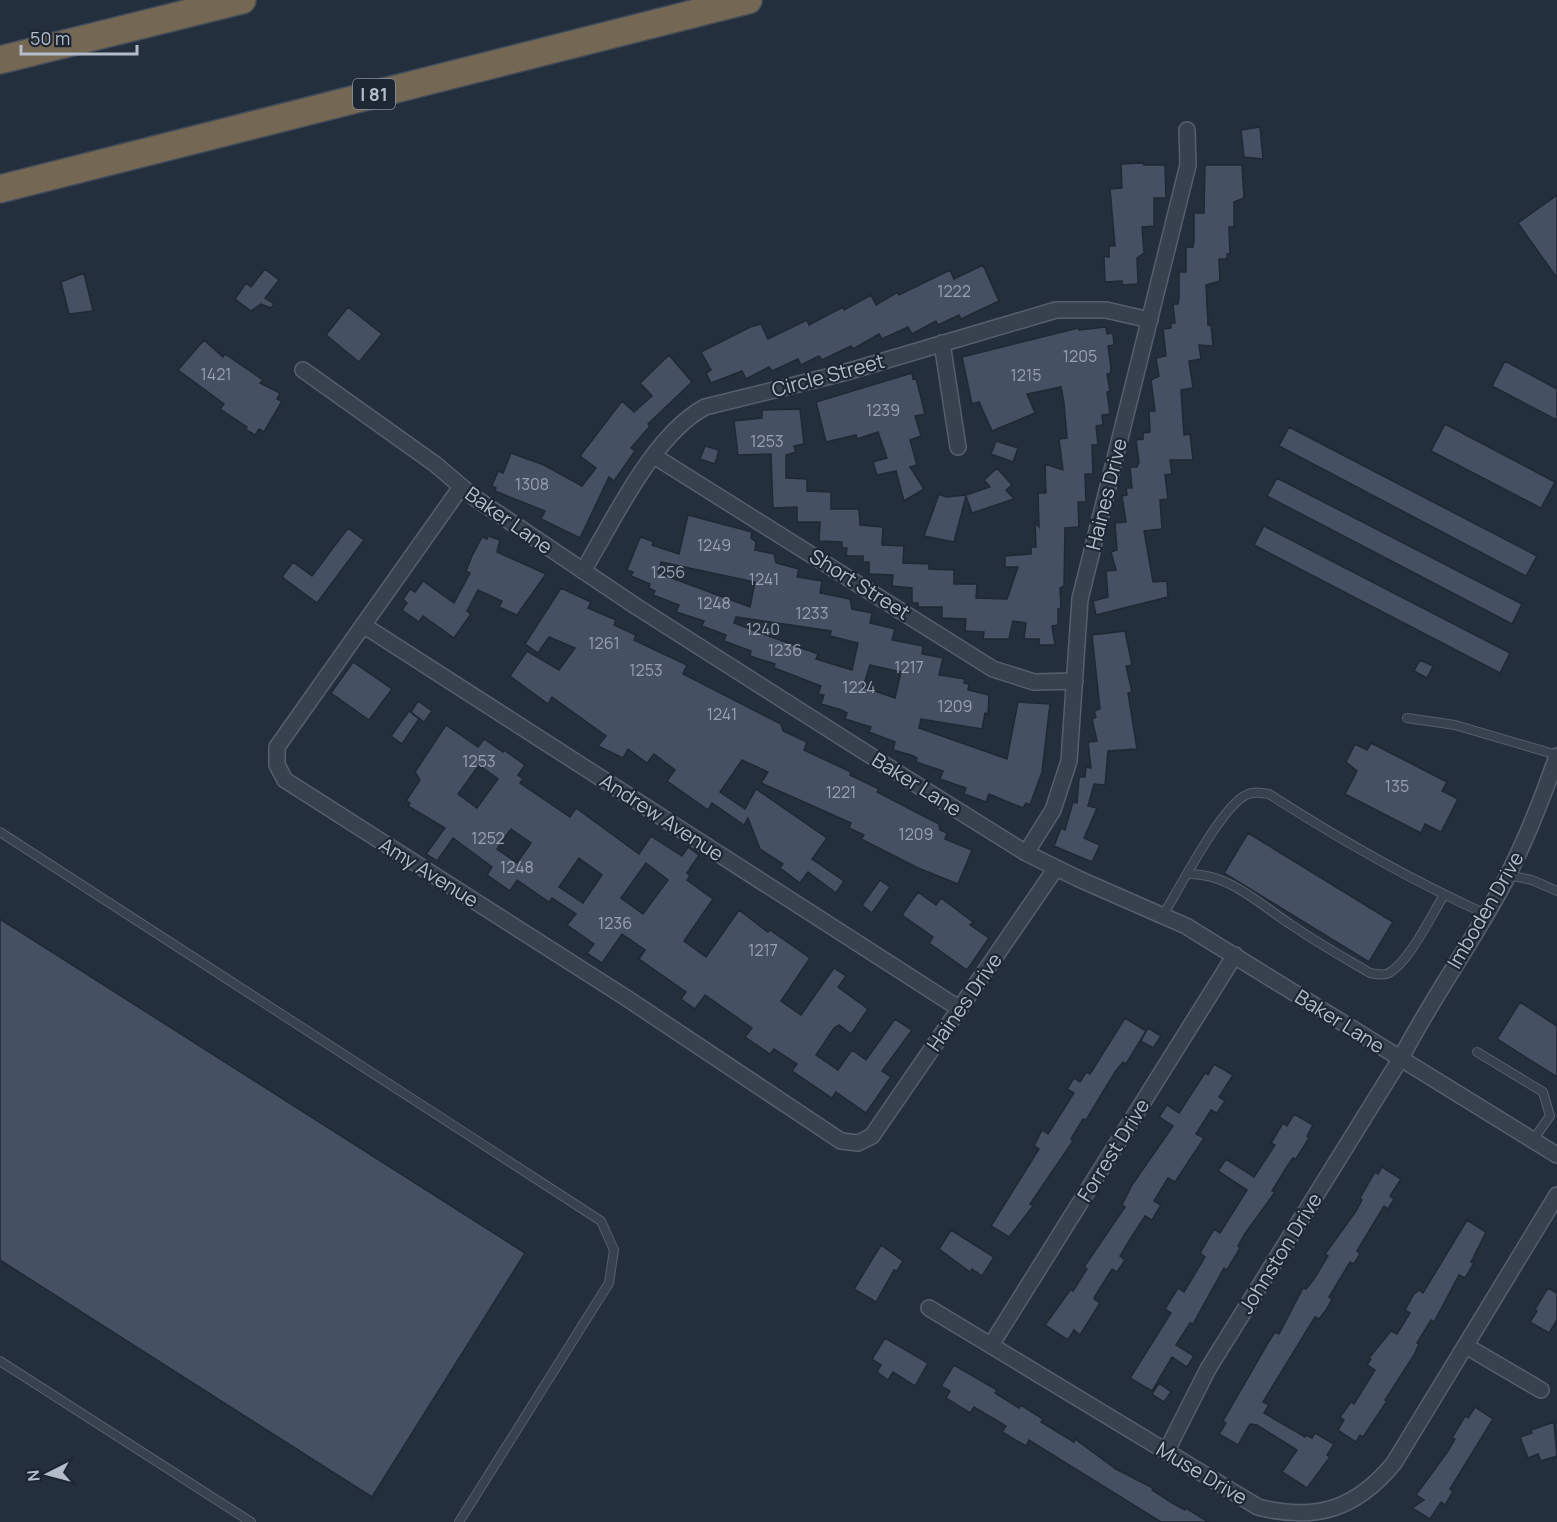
<svg xmlns="http://www.w3.org/2000/svg" width="1557" height="1522" font-family="Manrope,sans-serif">
<style>
.building{fill:#455162;stroke:#1f2835;stroke-width:1.5;fill-rule:evenodd}
.lines{fill:none;stroke-linecap:round;stroke-linejoin:round}
.service-casing{stroke:#565f6c;stroke-width:10}
.minor-casing{stroke:#565f6c;stroke-width:18}
.motorway-casing{stroke:#434c59;stroke-width:30}
.service{stroke:#38414e;stroke-width:8}
.minor{stroke:#38414e;stroke-width:15}
.motorway{stroke:#746855;stroke-width:27}
.labels{text-anchor:middle;dominant-baseline:central;stroke-width:4.5;stroke-linejoin:round;paint-order:stroke}
.number-label{font-size:16px;fill:#98a1af}
.shield{fill:#1d2633;stroke:#878f9c;stroke-width:1.5}
.shield-label{font-size:18px;font-weight:bold;fill:#b4bcc9}
.street-label{font-size:20px;fill:#b4bcc9;stroke:#1d2633}
</style>
<rect width="100%" height="100%" fill="#242f3e"/>
<!-- building -->
<path class="building" d="M1260 127 1263 159 1244 157 1241 130Z
M1143 163 1144 165H1165L1166 198H1154V226L1142 227 1144 253 1137 258 1138 284 1122 285V281L1105 282 1104 256 1109 257V246H1115L1110 189 1122 188 1121 164Z
M1205 165H1242L1244 198 1234 202V227H1229L1230 254H1227V259H1219L1220 281 1206 285 1208 325 1211 324 1213 346 1199 345 1201 359 1189 361 1193 388 1181 390 1184 435 1190 434 1193 460H1170L1172 474 1165 475 1168 499 1160 500 1162 529 1144 531 1153 582 1167 581 1168 597 1096 615 1093 601 1108 597 1106 571 1116 570 1111 552 1117 550 1115 523 1126 522 1122 496 1127 495 1126 488H1132L1130 467H1137L1139 462 1136 440 1143 439V433L1150 432 1149 411H1155L1151 380 1159 376 1156 358 1166 356 1163 329 1171 328V323H1175L1173 304H1178L1179 298V272H1186V247H1193L1194 241V213H1204Z
M1557 195V278L1518 223Z
M983 265 999 301 961 319 959 315 938 325 936 321 912 334 908 327 882 339 879 334 853 349 851 346 822 360 819 356 801 365 798 359 772 371 769 367 746 379 742 371 711 383 706 373 711 370 701 352 750 327 761 324 768 339 807 320 809 325 843 307 844 310 871 295 876 305 898 292 899 295 950 270 954 279Z
M265 269 279 280 265 298 274 304 271 308 261 304 251 311 235 299 246 283 251 287Z
M84 273 93 311 69 314 61 282Z
M348 307 382 334 359 362 326 335Z
M1106 327 1107 334 1113 333 1114 345 1108 346 1111 368 1110 374H1107L1110 391 1107 392 1110 414 1102 415 1103 425 1096 426 1098 445H1092L1093 474H1085L1086 502H1078L1079 527 1065 528 1064 586 1060 588 1061 608 1058 609V625L1052 626 1055 645H1039V639H1024L1026 623 1013 621 1009 639H983L984 632 965 631 966 619 942 618V607H918V603H912V588L892 586 893 575 869 574V562H863V556H846L847 548H842V542L819 541 820 522H797V507L773 508 771 454 738 455 734 421 762 418V410L800 409 804 444 794 446 796 452 786 455V478L807 479V491L831 492V509H859L860 525 883 527 882 545 904 546 903 563 929 564V569L954 570V584H977L976 598 1007 599 1018 567H1005V556L1031 554V547H1036L1035 522 1039 527 1038 493H1046L1045 464 1063 470 1059 439 1067 438 1064 403 1061 387 1027 394 1035 413 992 431 979 402 972 404 962 357 1078 328 1079 330Z
M204 340 223 357 225 354 263 380 260 383 280 393 277 399 282 401 264 432 259 429 255 435 245 429 247 427 220 409 224 404 178 370Z
M669 355 692 382 648 424 650 426 631 448 635 451 614 481 609 477 580 538 541 519 545 511 495 491 496 488 492 486 498 471 503 473 511 453 544 465 582 486 596 468 580 456 622 401 634 412 652 396 640 383Z
M1505 361 1557 389V420L1492 386Z
M912 373 913 379 916 378 925 414 915 416 921 436 910 440 917 465 910 467 924 489 904 501 896 471 877 475 873 462 887 458 878 432 857 439 856 435 826 442 816 402Z
M1445 424 1555 482 1541 508 1431 451Z
M1289 427 1537 556 1526 576 1279 446Z
M996 441 1018 448 1013 462 991 454Z
M705 446 719 450 715 464 700 459Z
M997 468 1012 485 1006 490 1014 499 972 513 966 496 954 542 924 536 939 494 946 497 966 495 990 487 984 480Z
M1277 478 1522 604 1512 624 1267 496Z
M688 515 752 532 751 538 756 542 755 550 774 554 776 563 799 569 797 577 822 581 820 593 850 599 852 609 872 613 870 623 895 629 892 640 923 646 922 654 943 658 939 675 965 679 964 683 969 684 968 690 989 695 988 714 985 713 982 729 921 719 919 728 1007 759 1018 702 1050 704 1042 772 1030 805 1026 803 1023 808 989 794 986 802 964 794 966 788 940 779 943 771 916 762 917 758 911 755 893 750 895 742 869 732 871 727 845 719 847 713 842 710 821 704 824 695 818 694 821 686 774 668 775 664 750 656 751 651 724 641 726 635 702 626 704 621 676 612 679 605 653 595 655 591 649 588 650 584 631 576 633 572 627 570 639 540 641 537 654 542 652 545 679 554ZM661 562 755 582 750 607 658 573ZM736 617 831 631 830 636 858 643 852 670 816 659 818 654 734 623ZM870 665 901 672 895 698 863 687Z
M1264 526 1510 653 1500 673 1254 545Z
M348 528 364 540 317 603 282 577 293 562 312 576Z
M488 536 500 540 497 552 546 574 517 615 499 607 502 601 478 590 467 611 471 614 454 638 423 616 419 622 402 610 407 603 403 599 410 589 415 592 423 581 454 603 470 573 466 571 472 556 482 537 487 539Z
M561 588 591 602 588 608 616 620 614 625 636 635 634 640 687 665 683 674 781 724 783 731 807 742 804 750 851 772 850 775 879 789 877 792 939 824 940 830 947 833 945 839 972 850 958 884 918 868 861 839 864 835 849 828 851 823 761 783 768 772 742 760 720 792 745 809 756 789 827 838 812 859 844 881 836 893 808 872 800 883 780 868 783 864 760 849 748 818 744 825 712 803 708 810 667 781 675 770 654 754 647 763 628 749 623 758 598 746 606 736 552 697 548 704 510 676 527 651 559 670 575 648 549 637 538 653 525 644Z
M1125 631 1132 665 1126 666 1132 692 1128 693 1137 749 1108 751 1105 785 1094 784 1088 806 1097 808 1084 838 1100 845 1092 862 1054 846 1061 828 1065 830 1073 802 1077 803 1079 777H1085L1086 767 1091 768 1088 742 1097 741 1092 719 1096 717 1094 711 1100 709 1092 635Z
M1420 660 1433 666 1427 678 1414 671Z
M353 662 392 689 369 720 331 693Z
M418 701 432 711 424 722 411 712Z
M409 711 419 719 402 744 391 736Z
M446 725 478 747 484 739 503 752 504 750 525 765 518 775 523 779 520 783 570 817 576 808 639 854 651 836 682 856 688 847 699 855 687 873 690 876 687 880 713 899 684 941 706 957 739 910 768 932 770 930 810 958 781 1001 801 1015 834 968 846 976 838 987 868 1009 851 1034 839 1025 834 1028 816 1055 838 1070 852 1050 866 1060 895 1019 912 1030 882 1071 891 1077 866 1113 836 1092 832 1098 792 1071 797 1064 774 1049 770 1054 745 1037 752 1028 705 995 695 1009 681 999 686 992 639 959 645 950 622 934 602 963 587 953 594 944 567 925 576 914 552 898 549 902 517 880 510 891 487 875 492 867 453 838 437 861 426 854 445 828 408 806 410 803 406 801 420 780 415 772ZM479 765 498 779 477 808 458 794ZM511 829 531 843 517 863 497 849ZM579 858 602 875 583 903 559 887ZM646 863 668 880 643 914 621 898Z
M1371 743 1447 782 1442 791 1458 799 1441 832 1425 824 1421 833 1345 794 1357 771 1346 762 1355 744 1367 750Z
M1248 833 1393 922 1369 962 1224 873Z
M880 880 890 887 872 913 862 905Z
M918 892 936 905 941 898 973 922 970 925 989 938 967 970 929 943 933 937 902 915Z
M0 919 525 1253 372 1497 0 1260Z
M1520 1002 1557 1026V1077L1497 1039Z
M1125 1018 1146 1031 1126 1064 1123 1062 1115 1072 1086 1120 1083 1119 1071 1139 1073 1141 1030 1204 1033 1206 1009 1237 991 1226 1039 1149 1034 1146 1042 1130 1048 1134 1074 1093 1067 1089 1074 1078 1080 1082 1086 1072 1090 1074Z
M1148 1028 1161 1036 1153 1048 1141 1041Z
M1214 1064 1233 1075 1219 1097 1225 1101 1217 1113 1211 1110 1196 1134 1204 1138 1175 1182 1168 1178 1154 1201 1161 1205 1152 1220 1145 1216 1129 1241 1120 1256 1125 1260 1117 1272 1112 1269 1095 1296 1094 1299 1100 1303 1080 1335 1074 1330 1068 1340 1045 1325 1071 1289 1073 1291 1087 1269 1084 1267 1125 1207 1122 1205 1132 1185 1173 1126 1159 1117 1167 1105 1179 1113 1205 1073 1208 1075Z
M1294 1114 1313 1125 1307 1136 1309 1138 1296 1159 1293 1158 1286 1168 1272 1191 1275 1192 1244 1235 1238 1246 1240 1248 1227 1270 1224 1268 1193 1324 1190 1323 1176 1345 1194 1356 1187 1367 1172 1357 1152 1391 1130 1378 1171 1313 1165 1309 1178 1288 1184 1292 1205 1257 1200 1253 1214 1229 1220 1233 1247 1190 1218 1171 1226 1159 1254 1177 1275 1145 1271 1143 1283 1123 1287 1126Z
M1382 1167 1401 1179 1390 1196 1394 1199 1388 1209 1384 1206 1357 1251 1360 1254 1354 1264 1350 1262 1329 1297 1332 1299 1326 1310 1319 1319 1315 1317 1263 1402 1269 1405 1264 1413 1305 1437 1306 1435 1312 1438 1315 1433 1334 1444 1327 1455 1330 1457 1307 1488 1282 1472 1297 1450 1257 1425 1250 1424 1238 1445 1219 1434 1226 1423 1223 1421 1268 1343 1275 1332 1279 1334 1303 1288 1306 1289 1314 1279 1328 1256 1325 1254 1356 1211 1362 1200 1360 1198 1375 1172 1378 1174Z
M1467 1220 1486 1232 1471 1262 1474 1263 1465 1278 1459 1275 1434 1322 1431 1320 1417 1343 1419 1344 1414 1355 1385 1400 1387 1401 1363 1437 1360 1435 1356 1442 1338 1430 1344 1420 1340 1417 1351 1402 1354 1404 1375 1370 1367 1365 1371 1359 1369 1358 1391 1331 1397 1334 1410 1313 1405 1310 1414 1294 1419 1290 1423 1293Z
M951 1230 994 1257 982 1276 972 1269 970 1272 939 1249Z
M881 1245 903 1261 897 1271 894 1270 876 1302 854 1289Z
M1548 1288 1557 1293V1320L1549 1333 1530 1322 1537 1311 1535 1309Z
M885 1338 928 1363 915 1386 893 1372 888 1380 877 1372 881 1365 872 1359Z
M954 1365 997 1390 995 1393 1019 1408 1021 1405 1043 1419 1041 1422 1074 1442 1075 1439 1116 1469 1153 1488 1152 1490 1174 1504 1185 1510 1186 1508 1208 1522H1161L1029 1440 1026 1446 1002 1432 1006 1426 984 1413 974 1407 970 1413 946 1398 950 1391 941 1386Z
M1159 1383 1171 1392 1164 1402 1152 1394Z
M1475 1407 1493 1419 1450 1489 1453 1491 1445 1505 1441 1502 1430 1519 1412 1508 1424 1500 1416 1495 1448 1451 1455 1439 1452 1438 1465 1416 1468 1418Z
M1554 1422 1557 1456 1541 1461 1538 1454 1528 1458 1520 1437 1532 1433 1531 1430Z"/>
<g class="lines">
<defs>
<path id="service" d="M1407 718 1455 725 1557 755
M0 832 601 1221 614 1250 609 1283 459 1522
M1188 874C1228 873 1258 903 1290 924 1316 942 1343 957 1370 973 1376 974 1383 976 1389 973 1409 962 1431 916 1444 895
M1508 875 1532 880 1557 891
M1163 915C1180 888 1220 808 1246 795 1253 791 1261 793 1269 794 1339 839 1410 880 1486 914
M1477 1052 1543 1092 1550 1116 1533 1140
M0 1361 251 1522"/>
<path id="minor" d="M942 343 958 447
M303 370 435 464 475 498 637 607 890 768 1026 853 1079 879 1186 926 1557 1155
M654 456 993 669 1034 682 1075 681
M461 487 277 747V765L285 780 628 999 841 1141 858 1143 872 1136 1056 868
M583 571C614 520 652 436 705 407L843 373 1056 310H1106L1150 320
M363 625 960 1009
M1026 853 1053 810 1069 761 1080 599 1188 165 1187 130
M929 1308 1258 1507C1316 1522 1356 1509 1394 1463L1557 1195
M991 1345 1235 955
M1466 1346 1541 1390
M1166 1452 1208 1369 1401 1058C1432 998 1472 943 1504 883 1525 842 1542 800 1557 756"/>
<path id="motorway" d="M0 60 242 0
M0 189 748 0"/>
</defs>
<!-- service casing -->
<use href="#service" class="service-casing"/>
<!-- minor casing -->
<use href="#minor" class="minor-casing"/>
<!-- motorway casing -->
<use href="#motorway" class="motorway-casing"/>
<!-- service -->
<use href="#service" class="service"/>
<!-- minor -->
<use href="#minor" class="minor"/>
<!-- motorway -->
<use href="#motorway" class="motorway"/>
</g>
<g class="labels">
<!-- number labels -->
<g class="number-label">
<text x="954" y="291">1222</text>
<text x="1080" y="356">1205</text>
<text x="216" y="374">1421</text>
<text x="1026" y="375">1215</text>
<text x="883" y="410">1239</text>
<text x="767" y="441">1253</text>
<text x="532" y="484">1308</text>
<text x="714" y="545">1249</text>
<text x="668" y="572">1256</text>
<text x="764" y="579">1241</text>
<text x="714" y="603">1248</text>
<text x="812" y="613">1233</text>
<text x="763" y="629">1240</text>
<text x="604" y="643">1261</text>
<text x="785" y="650">1236</text>
<text x="909" y="667">1217</text>
<text x="646" y="670">1253</text>
<text x="859" y="687">1224</text>
<text x="955" y="706">1209</text>
<text x="722" y="714">1241</text>
<text x="479" y="761">1253</text>
<text x="1397" y="786">135</text>
<text x="841" y="792">1221</text>
<text x="916" y="834">1209</text>
<text x="488" y="838">1252</text>
<text x="517" y="867">1248</text>
<text x="615" y="923">1236</text>
<text x="763" y="950">1217</text>
</g>
<!-- shield labels -->
<rect class="shield" x="353" y="79" width="42" height="30" rx="4.5"/>
<g class="shield-label">
<text x="374" y="94">I 81</text>
</g>
<!-- street labels -->
<g class="street-label">
<text transform="translate(828 375) rotate(-15)">Circle Street</text>
<text transform="translate(1106 494) rotate(-76)">Haines Drive</text>
<text transform="translate(509 520) rotate(35)">Baker Lane</text>
<text transform="translate(860 584) rotate(32)">Short Street</text>
<text transform="translate(917 784) rotate(32)">Baker Lane</text>
<text transform="translate(662 817) rotate(33)">Andrew Avenue</text>
<text transform="translate(429 872) rotate(32)">Amy Avenue</text>
<text transform="translate(1485 910) rotate(-60)">Imboden Drive</text>
<text transform="translate(964 1002) rotate(-55)">Haines Drive</text>
<text transform="translate(1340 1021) rotate(32)">Baker Lane</text>
<text transform="translate(1113 1150) rotate(-58)">Forrest Drive</text>
<text transform="translate(1280 1253) rotate(-58)">Johnston Drive</text>
<text transform="translate(1202 1473) rotate(31)">Muse Drive</text>
</g>
</g>
<!-- north arrow -->
<g transform="translate(48 1474) rotate(264)" stroke="#1d2633" stroke-width="4.5" paint-order="stroke">
<path d="M0-4.5L10 22L0 15L-10 22Z" fill="#b4bcc9"/>
<text y="-9" font-size="16" font-weight="bold" text-anchor="middle" fill="#b4bcc9">N</text>
</g>
<!-- scale -->
<path d="M21 45v9h116v-9" fill="none" stroke="#b4bcc9" stroke-width="3"/>
<text x="30" y="45" font-size="18" fill="#b4bcc9" stroke="#1d2633" stroke-width="4.5" paint-order="stroke">50 m</text>
</svg>
